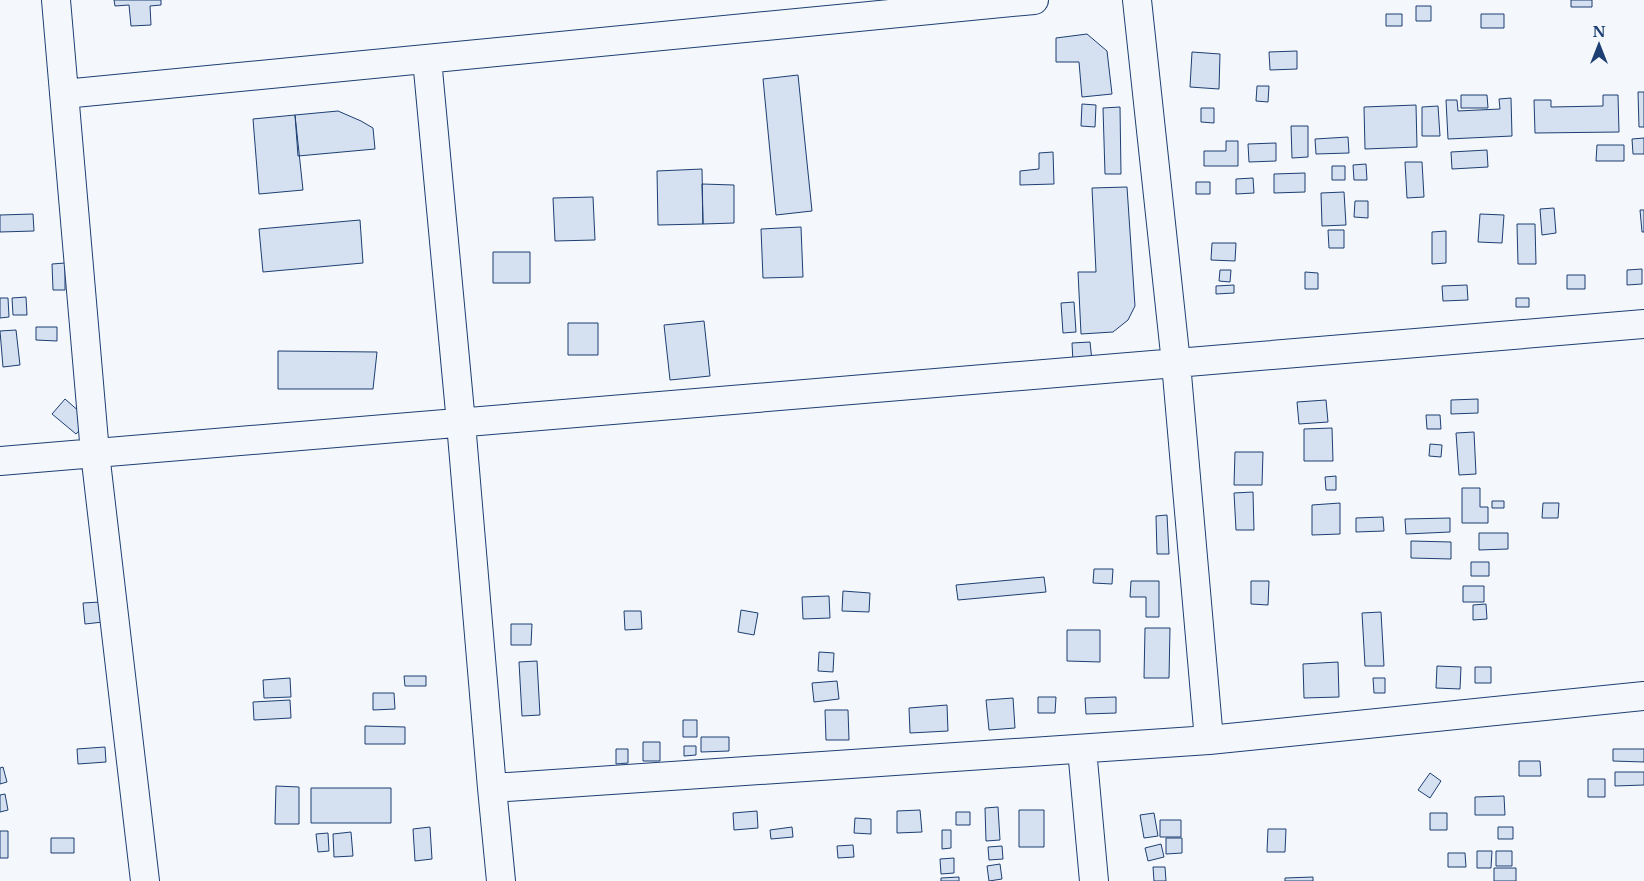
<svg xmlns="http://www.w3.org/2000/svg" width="1644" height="881" font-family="'Libre Baskerville',serif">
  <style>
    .building { fill: #d5e0f0; stroke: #1d3f73 }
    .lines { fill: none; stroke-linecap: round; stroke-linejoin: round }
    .minor-casing { stroke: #1d3f73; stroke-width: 30 }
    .minor { stroke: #f4f7fb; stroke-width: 28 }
  </style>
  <rect width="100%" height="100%" fill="#f4f7fb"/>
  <path class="building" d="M 114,0 L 161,0 L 161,5 L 150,6 L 151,25 L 131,26 L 129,5 L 115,6 Z
    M 1571,0 L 1592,0 L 1592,7 L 1571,7 Z
    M 1416,6 L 1431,6 L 1431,21 L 1416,21 Z
    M 1386,14 L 1402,14 L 1402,26 L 1386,26 Z
    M 1481,14 L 1504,14 L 1504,28 L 1481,28 Z
    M 1087,34 L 1107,51 L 1112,94 L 1082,97 L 1079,62 L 1056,62 L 1056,38 Z
    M 1297,51 L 1297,69 L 1270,70 L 1269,52 Z
    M 1192,52 L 1220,54 L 1219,89 L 1190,87 Z
    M 798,75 L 812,211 L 776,215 L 763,79 Z
    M 1257,86 L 1269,86 L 1268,102 L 1256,101 Z
    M 1638,92 L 1644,92 L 1644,127 L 1639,127 Z
    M 1461,95 L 1487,95 L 1488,108 L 1461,108 Z
    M 1603,95 L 1618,95 L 1619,132 L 1535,133 L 1534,100 L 1551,100 L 1551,107 L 1603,106 Z
    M 1511,98 L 1512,136 L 1448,139 L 1446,100 L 1457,100 L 1458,111 L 1500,109 L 1499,99 Z
    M 1082,104 L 1096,105 L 1095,127 L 1081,126 Z
    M 1416,105 L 1417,147 L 1365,149 L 1364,107 Z
    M 1438,106 L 1440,136 L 1422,136 L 1422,107 Z
    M 1120,107 L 1121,174 L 1105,174 L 1103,108 Z
    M 1201,108 L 1214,108 L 1214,123 L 1201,122 Z
    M 338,111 L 361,121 L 373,128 L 375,149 L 298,156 L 295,115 Z
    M 295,115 L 303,190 L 259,194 L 253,119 Z
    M 1291,126 L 1308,126 L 1308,157 L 1292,158 Z
    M 1348,137 L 1349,153 L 1316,154 L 1315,139 Z
    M 1644,138 L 1644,154 L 1633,154 L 1632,139 Z
    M 1226,141 L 1238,141 L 1238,166 L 1204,166 L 1204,151 L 1226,151 Z
    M 1276,143 L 1276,161 L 1249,162 L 1248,144 Z
    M 1597,145 L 1624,145 L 1624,161 L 1596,161 Z
    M 1487,150 L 1488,167 L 1452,169 L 1451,152 Z
    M 1053,152 L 1054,184 L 1020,185 L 1020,171 L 1039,169 L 1039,153 Z
    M 1405,162 L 1422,162 L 1424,197 L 1407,198 Z
    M 1366,164 L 1367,180 L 1354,180 L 1353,165 Z
    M 1332,166 L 1345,166 L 1345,180 L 1332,180 Z
    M 702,169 L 703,224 L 658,225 L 657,171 Z
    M 1305,173 L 1305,192 L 1274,193 L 1274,174 Z
    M 1253,178 L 1254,193 L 1236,194 L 1236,179 Z
    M 1196,182 L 1210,182 L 1210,194 L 1196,194 Z
    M 702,184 L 734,185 L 734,223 L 703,224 Z
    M 1127,187 L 1135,306 L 1128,320 L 1113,332 L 1081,334 L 1078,272 L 1096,272 L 1092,188 Z
    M 1344,192 L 1346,225 L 1322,226 L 1321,193 Z
    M 593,197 L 595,240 L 555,241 L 553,198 Z
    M 1355,201 L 1368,201 L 1368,218 L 1354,217 Z
    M 1554,208 L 1556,233 L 1542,235 L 1540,209 Z
    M 1640,210 L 1644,210 L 1644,232 L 1642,232 Z
    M 33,214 L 34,231 L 0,232 L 0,215 Z
    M 1480,214 L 1504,215 L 1502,243 L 1478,242 Z
    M 360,220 L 363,263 L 263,272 L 259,229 Z
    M 1517,224 L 1535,224 L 1536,264 L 1518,264 Z
    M 801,227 L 803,277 L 763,278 L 761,229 Z
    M 1328,230 L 1344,230 L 1344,248 L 1329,248 Z
    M 1446,231 L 1446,263 L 1432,264 L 1432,232 Z
    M 1212,243 L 1236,243 L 1235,261 L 1211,260 Z
    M 493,252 L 530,252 L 530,283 L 493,283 Z
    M 65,263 L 65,290 L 53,290 L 52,264 Z
    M 1642,269 L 1642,284 L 1627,285 L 1627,270 Z
    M 1220,270 L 1231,270 L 1230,282 L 1219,281 Z
    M 1305,272 L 1318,273 L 1318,289 L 1305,289 Z
    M 1567,275 L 1585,275 L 1585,289 L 1567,289 Z
    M 1234,285 L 1234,293 L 1216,294 L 1216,286 Z
    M 1467,285 L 1468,300 L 1443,301 L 1442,286 Z
    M 26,297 L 27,315 L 13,315 L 12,298 Z
    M 0,298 L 8,298 L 9,317 L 0,318 Z
    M 1516,298 L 1529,298 L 1529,307 L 1516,307 Z
    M 1074,302 L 1076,332 L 1063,333 L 1061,303 Z
    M 704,321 L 710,376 L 670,380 L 664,325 Z
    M 568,323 L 598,323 L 598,355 L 568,355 Z
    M 36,327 L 57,327 L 57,341 L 36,340 Z
    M 16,330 L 20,365 L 3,367 L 0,331 Z
    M 1090,342 L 1092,361 L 1073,362 L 1072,343 Z
    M 278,351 L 377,352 L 373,389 L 278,389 Z
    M 65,399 L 89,420 L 76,434 L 52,414 Z
    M 1478,399 L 1478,413 L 1451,414 L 1451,400 Z
    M 1326,400 L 1328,422 L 1299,424 L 1297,402 Z
    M 1426,415 L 1440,415 L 1441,429 L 1427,429 Z
    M 1332,428 L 1333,461 L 1304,461 L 1304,429 Z
    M 1474,432 L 1476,474 L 1459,475 L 1456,433 Z
    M 1430,444 L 1442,445 L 1441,457 L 1429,456 Z
    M 1235,452 L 1263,452 L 1262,485 L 1234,485 Z
    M 1336,476 L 1336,490 L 1326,490 L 1325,477 Z
    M 1462,488 L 1480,488 L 1480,507 L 1488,507 L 1488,523 L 1462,523 Z
    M 1253,492 L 1254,530 L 1236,530 L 1234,493 Z
    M 1492,501 L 1504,501 L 1504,508 L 1492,508 Z
    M 1340,503 L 1340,534 L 1312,535 L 1312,505 Z
    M 1543,503 L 1559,503 L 1558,518 L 1542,518 Z
    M 1167,515 L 1169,554 L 1157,554 L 1156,516 Z
    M 1383,517 L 1384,531 L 1356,532 L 1356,518 Z
    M 1450,518 L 1450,532 L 1406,534 L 1405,519 Z
    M 1479,533 L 1508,533 L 1508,549 L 1479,550 Z
    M 1411,541 L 1451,542 L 1451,559 L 1411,558 Z
    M 1471,562 L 1489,562 L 1489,576 L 1471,576 Z
    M 1094,569 L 1113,569 L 1112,584 L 1093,583 Z
    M 1044,577 L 1046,592 L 958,600 L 956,585 Z
    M 1131,581 L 1159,581 L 1159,617 L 1146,617 L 1146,597 L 1130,597 Z
    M 1251,581 L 1269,581 L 1268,605 L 1251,604 Z
    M 1463,586 L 1484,586 L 1484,602 L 1463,602 Z
    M 843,591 L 870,593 L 869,612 L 842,611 Z
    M 829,596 L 830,618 L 803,619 L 802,597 Z
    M 100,602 L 103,622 L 85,624 L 83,603 Z
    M 1486,604 L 1487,619 L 1473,620 L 1473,605 Z
    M 741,610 L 758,613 L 754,635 L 738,632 Z
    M 624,611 L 641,611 L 642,629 L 625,630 Z
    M 1381,612 L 1384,666 L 1365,666 L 1362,613 Z
    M 511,624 L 532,624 L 531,645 L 511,645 Z
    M 1145,628 L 1170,628 L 1169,678 L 1144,678 Z
    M 1067,630 L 1100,630 L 1100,662 L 1067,661 Z
    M 819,652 L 834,653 L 833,672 L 818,671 Z
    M 537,661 L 540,715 L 522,716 L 519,662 Z
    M 1338,662 L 1339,697 L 1304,698 L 1303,664 Z
    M 1437,666 L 1461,667 L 1460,689 L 1436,688 Z
    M 1475,667 L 1491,667 L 1491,683 L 1475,683 Z
    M 404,676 L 426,676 L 426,686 L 405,686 Z
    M 290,678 L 291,697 L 264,698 L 263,680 Z
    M 1373,678 L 1385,678 L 1385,693 L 1374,693 Z
    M 837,681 L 839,699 L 814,702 L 812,683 Z
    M 373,693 L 394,693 L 395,709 L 373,710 Z
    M 1038,697 L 1056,697 L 1055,713 L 1038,713 Z
    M 1116,697 L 1116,713 L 1086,714 L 1085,698 Z
    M 1013,698 L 1015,728 L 989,730 L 986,700 Z
    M 290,700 L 291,718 L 254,720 L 253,702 Z
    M 947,705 L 948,731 L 910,733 L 909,708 Z
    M 825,710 L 848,710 L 849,740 L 826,740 Z
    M 683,720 L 697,720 L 697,737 L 683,737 Z
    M 365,726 L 405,727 L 405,744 L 365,744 Z
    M 701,737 L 729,737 L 729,751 L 701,752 Z
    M 643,742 L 660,742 L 660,761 L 643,761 Z
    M 684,746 L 696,746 L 696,755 L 684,756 Z
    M 105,747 L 106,762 L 78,764 L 77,749 Z
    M 616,749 L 628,749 L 628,763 L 616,764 Z
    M 1613,749 L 1644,749 L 1644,762 L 1613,761 Z
    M 1519,761 L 1540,761 L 1541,776 L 1519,776 Z
    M 3,767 L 7,782 L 0,784 L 0,768 Z
    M 1615,772 L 1644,772 L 1644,785 L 1615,786 Z
    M 1430,773 L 1441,781 L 1430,798 L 1418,790 Z
    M 1588,779 L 1605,779 L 1605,797 L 1588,797 Z
    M 276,786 L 299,787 L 299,824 L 275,824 Z
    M 311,788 L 391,788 L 391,823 L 311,823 Z
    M 5,794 L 8,810 L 0,812 L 0,795 Z
    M 1504,796 L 1505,815 L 1475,815 L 1475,797 Z
    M 998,807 L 1000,840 L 986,841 L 985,808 Z
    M 920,810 L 922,832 L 897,833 L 897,811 Z
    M 1019,810 L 1044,810 L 1044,847 L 1019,847 Z
    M 757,811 L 758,828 L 734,830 L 733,813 Z
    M 956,812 L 970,812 L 970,825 L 956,825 Z
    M 1154,813 L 1158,836 L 1144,838 L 1140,815 Z
    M 1430,813 L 1447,813 L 1447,830 L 1430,830 Z
    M 855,818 L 871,819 L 871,834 L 854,833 Z
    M 1160,820 L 1181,820 L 1181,837 L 1160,837 Z
    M 430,827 L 432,859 L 415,861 L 413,829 Z
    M 792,827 L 793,837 L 771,839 L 770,830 Z
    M 1498,827 L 1513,827 L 1513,839 L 1498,839 Z
    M 1268,829 L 1286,829 L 1285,852 L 1267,852 Z
    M 942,830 L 951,830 L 951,848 L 942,849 Z
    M 0,831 L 8,831 L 8,858 L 0,858 Z
    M 351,832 L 353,856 L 334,857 L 333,834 Z
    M 328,833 L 329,851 L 318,852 L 316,834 Z
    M 51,838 L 74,838 L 74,853 L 51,853 Z
    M 1166,838 L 1182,838 L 1182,853 L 1166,854 Z
    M 1161,844 L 1164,857 L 1148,861 L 1145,848 Z
    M 853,845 L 854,857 L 838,858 L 837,846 Z
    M 1002,846 L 1003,859 L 989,860 L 988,847 Z
    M 1477,851 L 1492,851 L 1491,868 L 1477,868 Z
    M 1496,851 L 1512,851 L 1512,866 L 1496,866 Z
    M 1448,853 L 1465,853 L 1466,867 L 1448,867 Z
    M 954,858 L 954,873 L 941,874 L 940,859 Z
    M 1000,864 L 1002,879 L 989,881 L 987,866 Z
    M 1153,867 L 1165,867 L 1166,881 L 1154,881 Z
    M 1494,868 L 1516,868 L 1516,881 L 1494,881 Z
    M 959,877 L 959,881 L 941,881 L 941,878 Z
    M 1313,877 L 1313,881 L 1285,881 L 1285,878 Z"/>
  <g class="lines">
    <g class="minor-casing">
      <path id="minor" d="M 56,0 L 95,453 L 145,881
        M 1137,0 L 1176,363 L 1209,740
        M 427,59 L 461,423 L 492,788 L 501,881
        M 64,94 L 1034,0
        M 0,461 L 1644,324
        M 1082,749 L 1094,881
        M 492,788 L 1209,740 L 1644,696"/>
    </g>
    <use href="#minor" class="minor"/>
  </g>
  <g transform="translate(1599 45)" stroke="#f4f7fb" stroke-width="4" paint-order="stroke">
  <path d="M0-4L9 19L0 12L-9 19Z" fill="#1d3f73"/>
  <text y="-8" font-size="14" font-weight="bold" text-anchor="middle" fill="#1d3f73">N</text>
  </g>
</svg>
